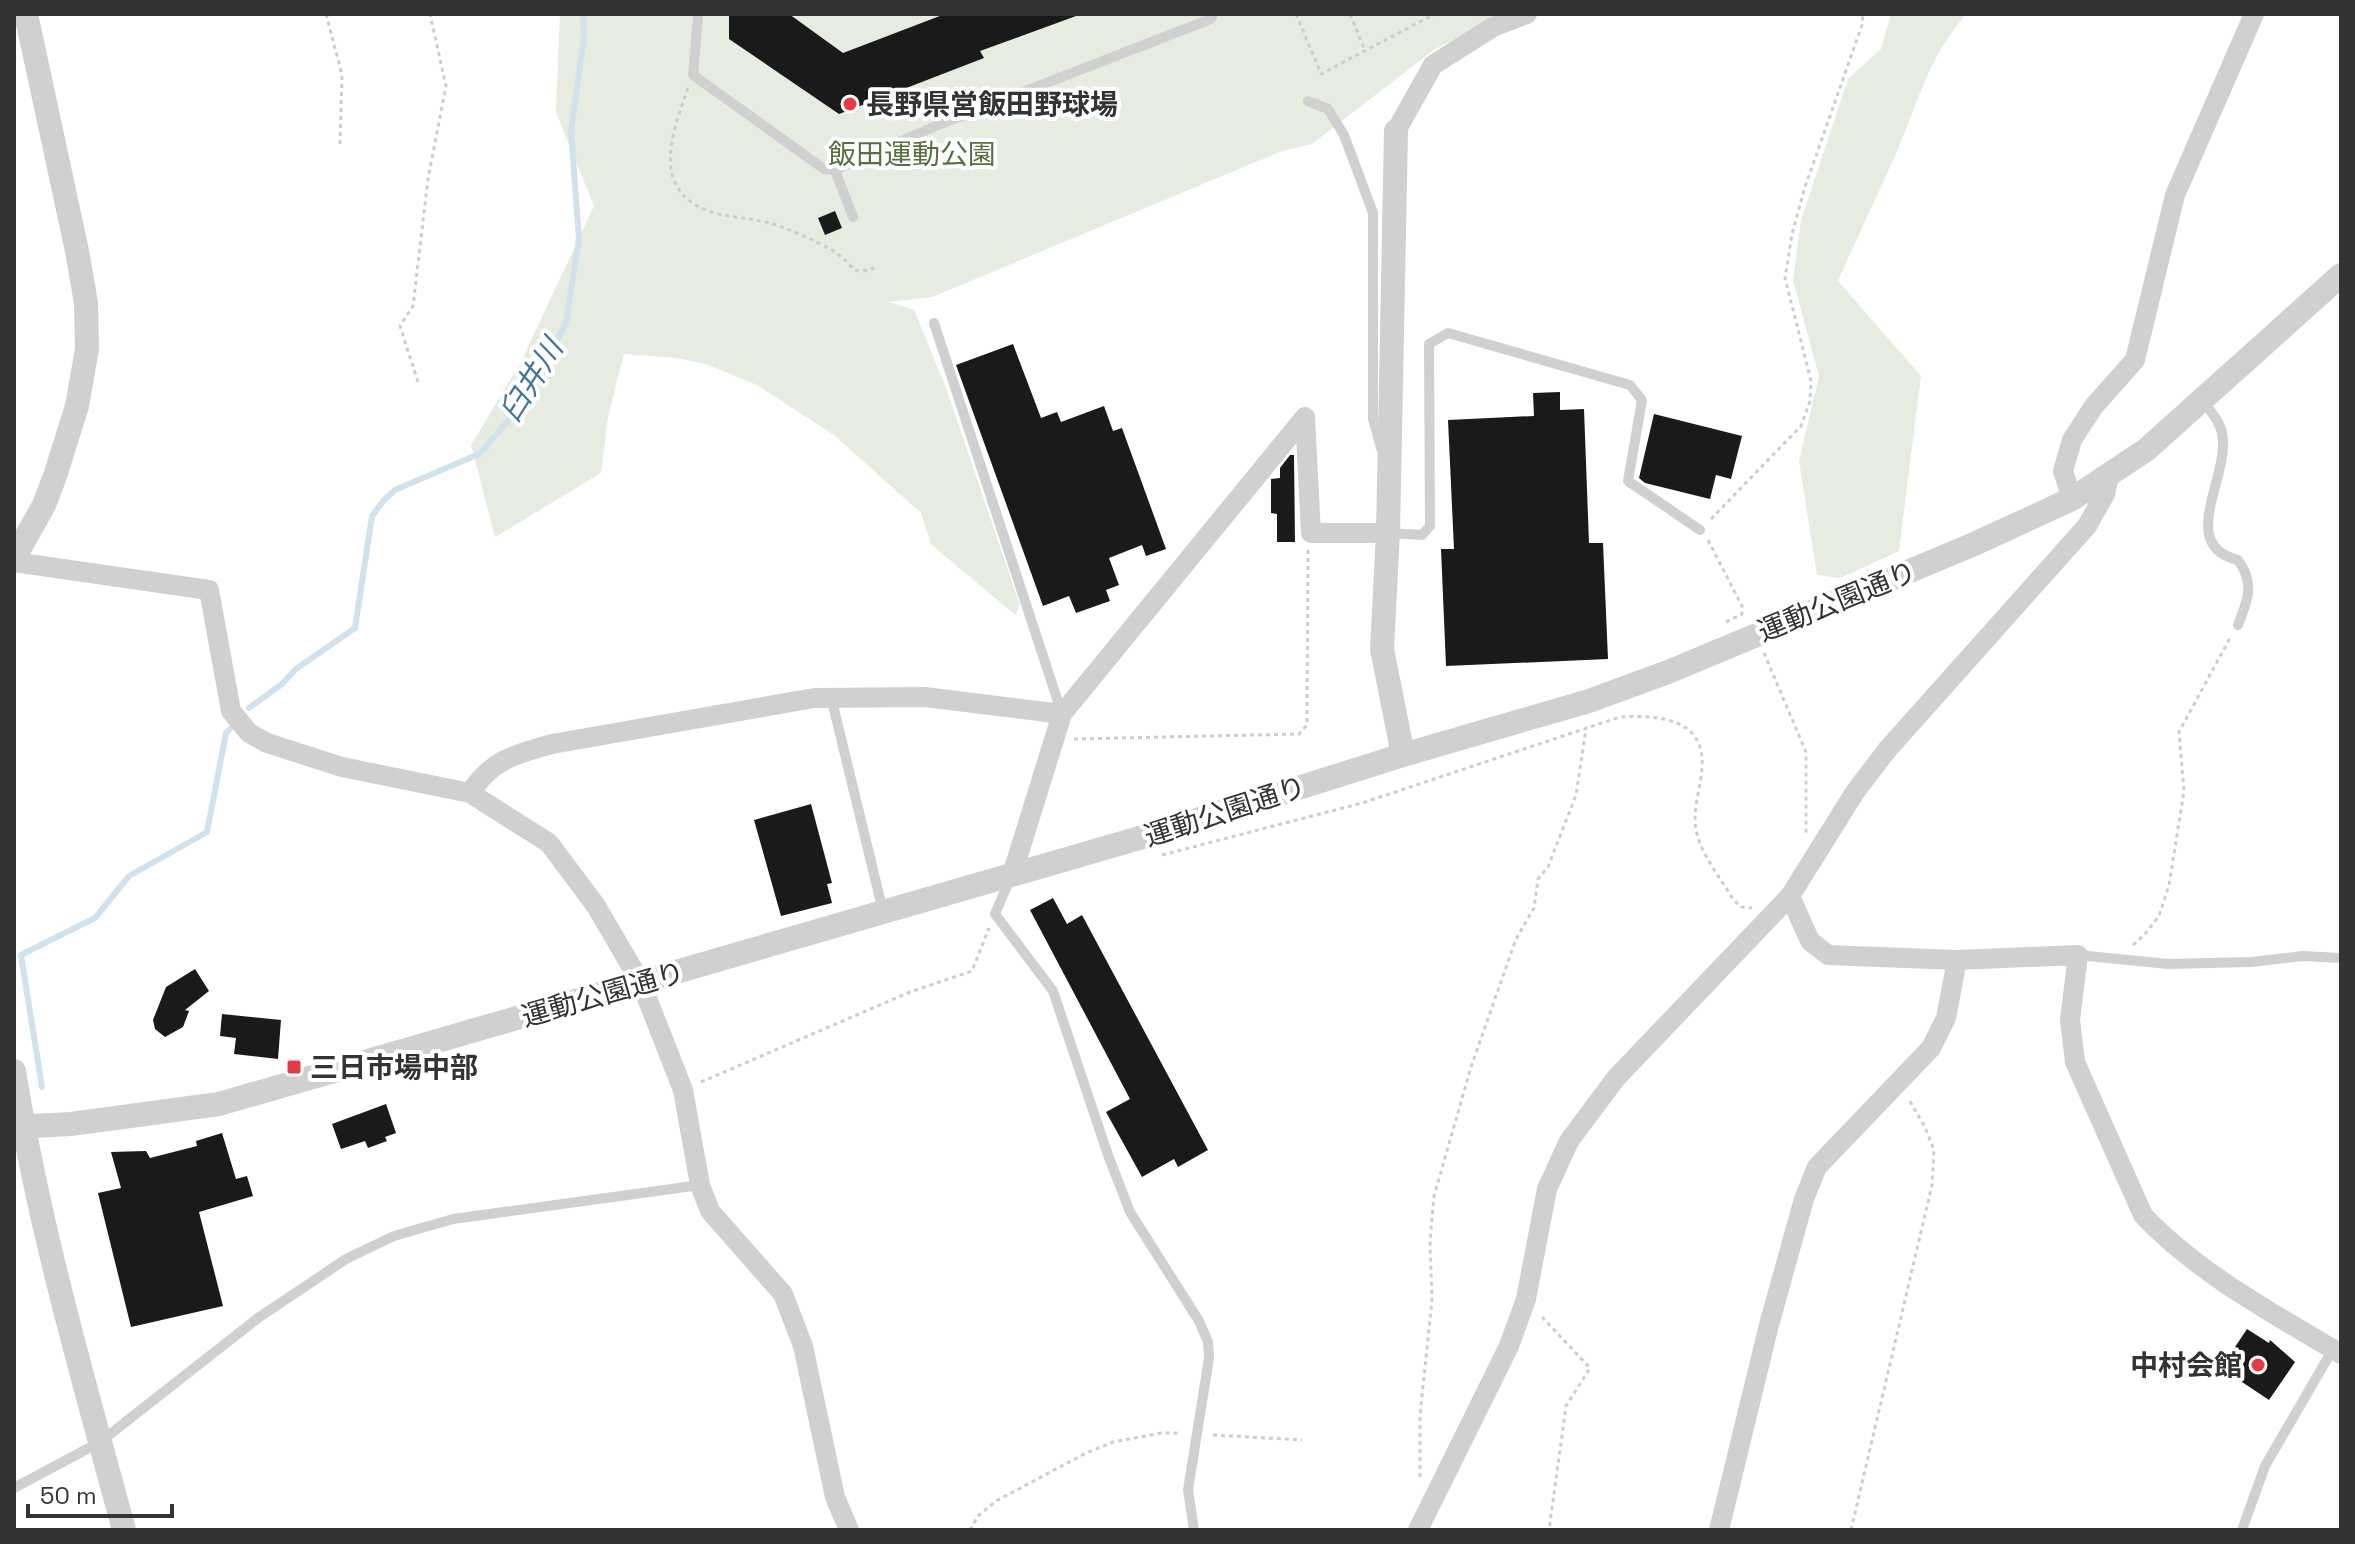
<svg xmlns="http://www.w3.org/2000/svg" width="2355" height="1544" font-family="'Space Grotesk','Noto Sans JP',sans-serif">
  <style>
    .green { fill: #e6ecdf }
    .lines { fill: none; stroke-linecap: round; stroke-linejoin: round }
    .stream { stroke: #cfe2ee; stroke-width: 6 }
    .building { fill: #1a1a1a }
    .path { stroke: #cdcdcd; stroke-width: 3; stroke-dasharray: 4 4; stroke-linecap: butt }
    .service { stroke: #d0d0d0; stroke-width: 10 }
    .minor { stroke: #d0d0d0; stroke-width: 20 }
    .tertiary { stroke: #d0d0d0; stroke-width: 24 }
    .poi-dot { fill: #e63946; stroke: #fff; stroke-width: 3 }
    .labels { text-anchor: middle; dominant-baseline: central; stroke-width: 8; stroke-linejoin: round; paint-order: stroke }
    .poi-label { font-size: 28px; font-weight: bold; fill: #333; stroke: #fff; text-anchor: start }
    .park-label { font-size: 28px; fill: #56703f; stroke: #fff }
    .street-label { font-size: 28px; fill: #333; stroke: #fff }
    .water-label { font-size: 30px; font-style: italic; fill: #3f7597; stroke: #fff }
  </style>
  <rect width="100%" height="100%" fill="#fff"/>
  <path class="green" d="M 560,14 L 1509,14 L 1435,49 L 1312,144 L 1282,151 L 932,297 L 889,302 L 914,310 L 946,388 L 1020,605 L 1015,615 L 931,544 L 921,513 L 834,435 L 757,385 L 706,364 L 676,358 L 624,354 L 608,416 L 601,473 L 495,537 L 471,445 L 521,362 L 594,206 L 556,112 Z
    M 1891,14 L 1966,14 C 1928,59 1919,99 1897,151 C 1878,195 1857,237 1838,281 L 1921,376 L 1899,551 L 1840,578 L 1817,575 L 1799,461 L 1819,376 L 1793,280 L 1801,220 L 1848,79 L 1881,49 Z"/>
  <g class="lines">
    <path class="stream" d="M 249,708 L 282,684 L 296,669 L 355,628 L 372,516 L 384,500 L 395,490 L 479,454 L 527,399 L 540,378 L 566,322 L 579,239 L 571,131 L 584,37 L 583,14
      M 42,1087 L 21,955 L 95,918 L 129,876 L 207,832 L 226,733 L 230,729"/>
  </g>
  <path class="building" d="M 729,14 L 789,14 L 843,53 L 945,14 L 1076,16 L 980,51 L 984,58 L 839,114 L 729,39 Z
    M 835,211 L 842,228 L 825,235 L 818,218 Z
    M 1013,344 L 1041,418 L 1057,412 L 1061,422 L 1104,406 L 1113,431 L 1122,428 L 1166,549 L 1146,556 L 1142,545 L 1109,558 L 1119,585 L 1106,590 L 1110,601 L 1076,613 L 1069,596 L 1043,606 L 956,365 Z
    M 1560,392 L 1560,410 L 1584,409 L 1589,543 L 1603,543 L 1608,659 L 1446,666 L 1441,549 L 1454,549 L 1448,420 L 1534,416 L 1533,393 Z
    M 1654,414 L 1742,436 L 1731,479 L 1716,475 L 1710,499 L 1645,483 L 1639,478 Z
    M 1290,455 L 1294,455 L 1295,542 L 1277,542 L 1277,514 L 1271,513 L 1271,479 L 1280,478 L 1280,468 Z
    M 811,804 L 832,883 L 827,884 L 832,903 L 781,916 L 754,820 Z
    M 1053,898 L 1067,924 L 1082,915 L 1208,1150 L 1178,1167 L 1174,1159 L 1142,1177 L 1106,1112 L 1130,1099 L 1030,910 Z
    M 195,969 L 209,991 L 185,1010 L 189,1011 L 183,1027 L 165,1037 L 155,1029 L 153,1020 L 166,987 Z
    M 222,1014 L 281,1020 L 278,1059 L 234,1054 L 236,1038 L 220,1036 Z
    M 386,1104 L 396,1133 L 385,1137 L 387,1141 L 368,1148 L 365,1141 L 341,1149 L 332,1124 Z
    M 222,1133 L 236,1179 L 247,1176 L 253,1196 L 199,1212 L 223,1306 L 131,1327 L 98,1193 L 121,1188 L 111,1152 L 146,1151 L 150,1158 L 197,1146 L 196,1141 Z
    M 2247,1329 L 2269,1343 L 2270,1340 L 2295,1362 L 2269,1400 L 2221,1368 Z"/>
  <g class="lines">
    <path class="path" d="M 326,14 L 342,75 L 340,145
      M 1296,14 L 1321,74 L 1435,14
      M 1350,14 L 1365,51
      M 688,88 C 673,131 650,187 706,210 C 723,217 743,217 760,221 C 774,223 788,229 801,235 C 810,239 831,248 839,255 C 854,266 851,276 874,268
      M 418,382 L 400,326 L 413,306 L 428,179 L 446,86 L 430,14
      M 1711,519 L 1801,426 L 1810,401 L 1811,381 L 1785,278 L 1792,234 L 1805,187 L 1862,25 L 1863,14
      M 1708,540 L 1742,606 L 1742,614 L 1726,622
      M 1764,653 L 1806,752 L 1806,833
      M 1074,739 L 1299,734 L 1307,725 L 1308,550
      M 1162,855 L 1362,803 L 1620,717 C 1656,715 1705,717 1702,767 C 1701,789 1691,812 1697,834 C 1703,857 1721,879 1733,899 L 1741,907 L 1752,908
      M 2133,945 L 2145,934 L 2159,916 L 2169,885 L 2184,791 L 2179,732 L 2230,638
      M 701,1082 L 910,992 L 972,971 L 989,928
      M 1542,1317 L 1590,1368 L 1566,1406 L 1549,1530
      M 1213,1435 L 1302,1440
      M 1420,1477 L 1420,1415 L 1432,1300 L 1430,1241 L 1434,1196 L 1471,1067 L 1516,939 L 1534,908 L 1538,879 L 1548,867 L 1576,795 L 1586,729
      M 970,1530 L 978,1516 L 996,1501 L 1086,1453 L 1113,1442 L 1162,1433 L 1181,1433
      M 1851,1530 L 1932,1185 L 1934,1150 L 1925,1127 L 1908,1098"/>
    <path class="service" d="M 698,14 L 693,75 L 824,169 L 835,170 L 938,125 L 1211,19 L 1213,14
      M 1308,101 L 1328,109 L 1344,135 L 1373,213 L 1373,419 L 1381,448
      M 835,170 L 853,217
      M 934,323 L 1062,714
      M 2203,401 C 2210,411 2220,421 2222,433 C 2231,476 2176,545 2238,560 C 2255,583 2248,600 2238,625
      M 1389,533 L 1422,535 L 1430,526 L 1429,344 L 1448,333 L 1630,385 L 1642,400 L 1628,481 L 1700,530
      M 831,697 L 883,911
      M 1010,879 L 995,914 L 1053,991 L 1108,1155 L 1130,1212 L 1199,1321 L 1208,1342 L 1209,1358 L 1188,1490 L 1194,1530
      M 2078,955 L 2168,964 L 2251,962 L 2303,956 L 2341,958
      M 14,1488 L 100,1442 L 258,1318 L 346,1259 L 394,1236 L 453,1219 L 700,1185
      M 2242,1530 L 2265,1466 L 2333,1349"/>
    <path class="minor" d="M 1396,131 L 1433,65 L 1493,27 L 1527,14
      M 2072,499 L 2063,471 L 2072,440 L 2094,406 L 2135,360 L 2175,195 L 2254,14
      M 14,562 L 209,590 L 231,711 L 249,733 L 267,743 L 342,767 L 470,793 L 549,843 L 596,906 L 641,983 L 683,1090 L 700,1185 L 710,1211 L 783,1294 L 803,1346 L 835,1497 L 849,1530
      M 470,793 C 492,759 516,754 552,744 L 814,698 L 925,697 L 1062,714
      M 1012,875 L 1062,714 L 1305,417 L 1311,533 L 1388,533
      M 1790,896 L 1810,941 L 1828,955 L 1957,960 L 2078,955 L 2070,1020 L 2075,1062 L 2143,1215 C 2196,1272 2274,1314 2341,1354
      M 1418,1530 L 1509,1346 L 1526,1299 L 1547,1189 L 1569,1141 L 1616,1078 L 1790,896 L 1855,792 L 1887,750 L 2087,526 L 2105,494 L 2109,477
      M 1719,1530 L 1769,1325 L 1804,1199 L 1817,1167 L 1931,1048 L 1946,1018 L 1957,960"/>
    <path class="tertiary" d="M 1396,131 L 1388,533 L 1382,649 L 1403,755
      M 14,558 L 44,505 L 55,476 L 77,406 L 87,349 L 86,303 L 77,251 L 26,14
      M 14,1071 C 39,1227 83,1378 124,1530
      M 14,1127 L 71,1124 L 219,1104 L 1136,839 L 1403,755 L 1589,701 L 1668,672 L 1972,545 L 2072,499 L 2146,450 L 2341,275"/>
  </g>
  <g class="poi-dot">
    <circle cx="850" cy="104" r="8"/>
    <rect x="286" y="1059" width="16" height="16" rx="4"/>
    <circle cx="2258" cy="1365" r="8"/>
  </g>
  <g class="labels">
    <g class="poi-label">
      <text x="866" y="104">長野県営飯田野球場</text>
      <text x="310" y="1067">三日市場中部</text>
      <text x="2242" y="1365" text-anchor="end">中村会館</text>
    </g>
    <g class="park-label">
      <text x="912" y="154">飯田運動公園</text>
    </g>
    <g class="street-label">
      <text transform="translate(1837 601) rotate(-22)">運動公園通り</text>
      <text transform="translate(1225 811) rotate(-18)">運動公園通り</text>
      <text transform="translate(603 994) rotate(-16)">運動公園通り</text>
    </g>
    <g class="water-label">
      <text transform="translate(531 380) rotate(-58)">臼井川</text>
    </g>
  </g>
  <rect width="2355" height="1544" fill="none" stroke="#333333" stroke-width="32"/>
  <path d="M28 1504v12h144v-12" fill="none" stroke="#333333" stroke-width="4"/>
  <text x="40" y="1504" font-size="24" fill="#333333" stroke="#ffffff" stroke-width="6" paint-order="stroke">50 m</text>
</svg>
